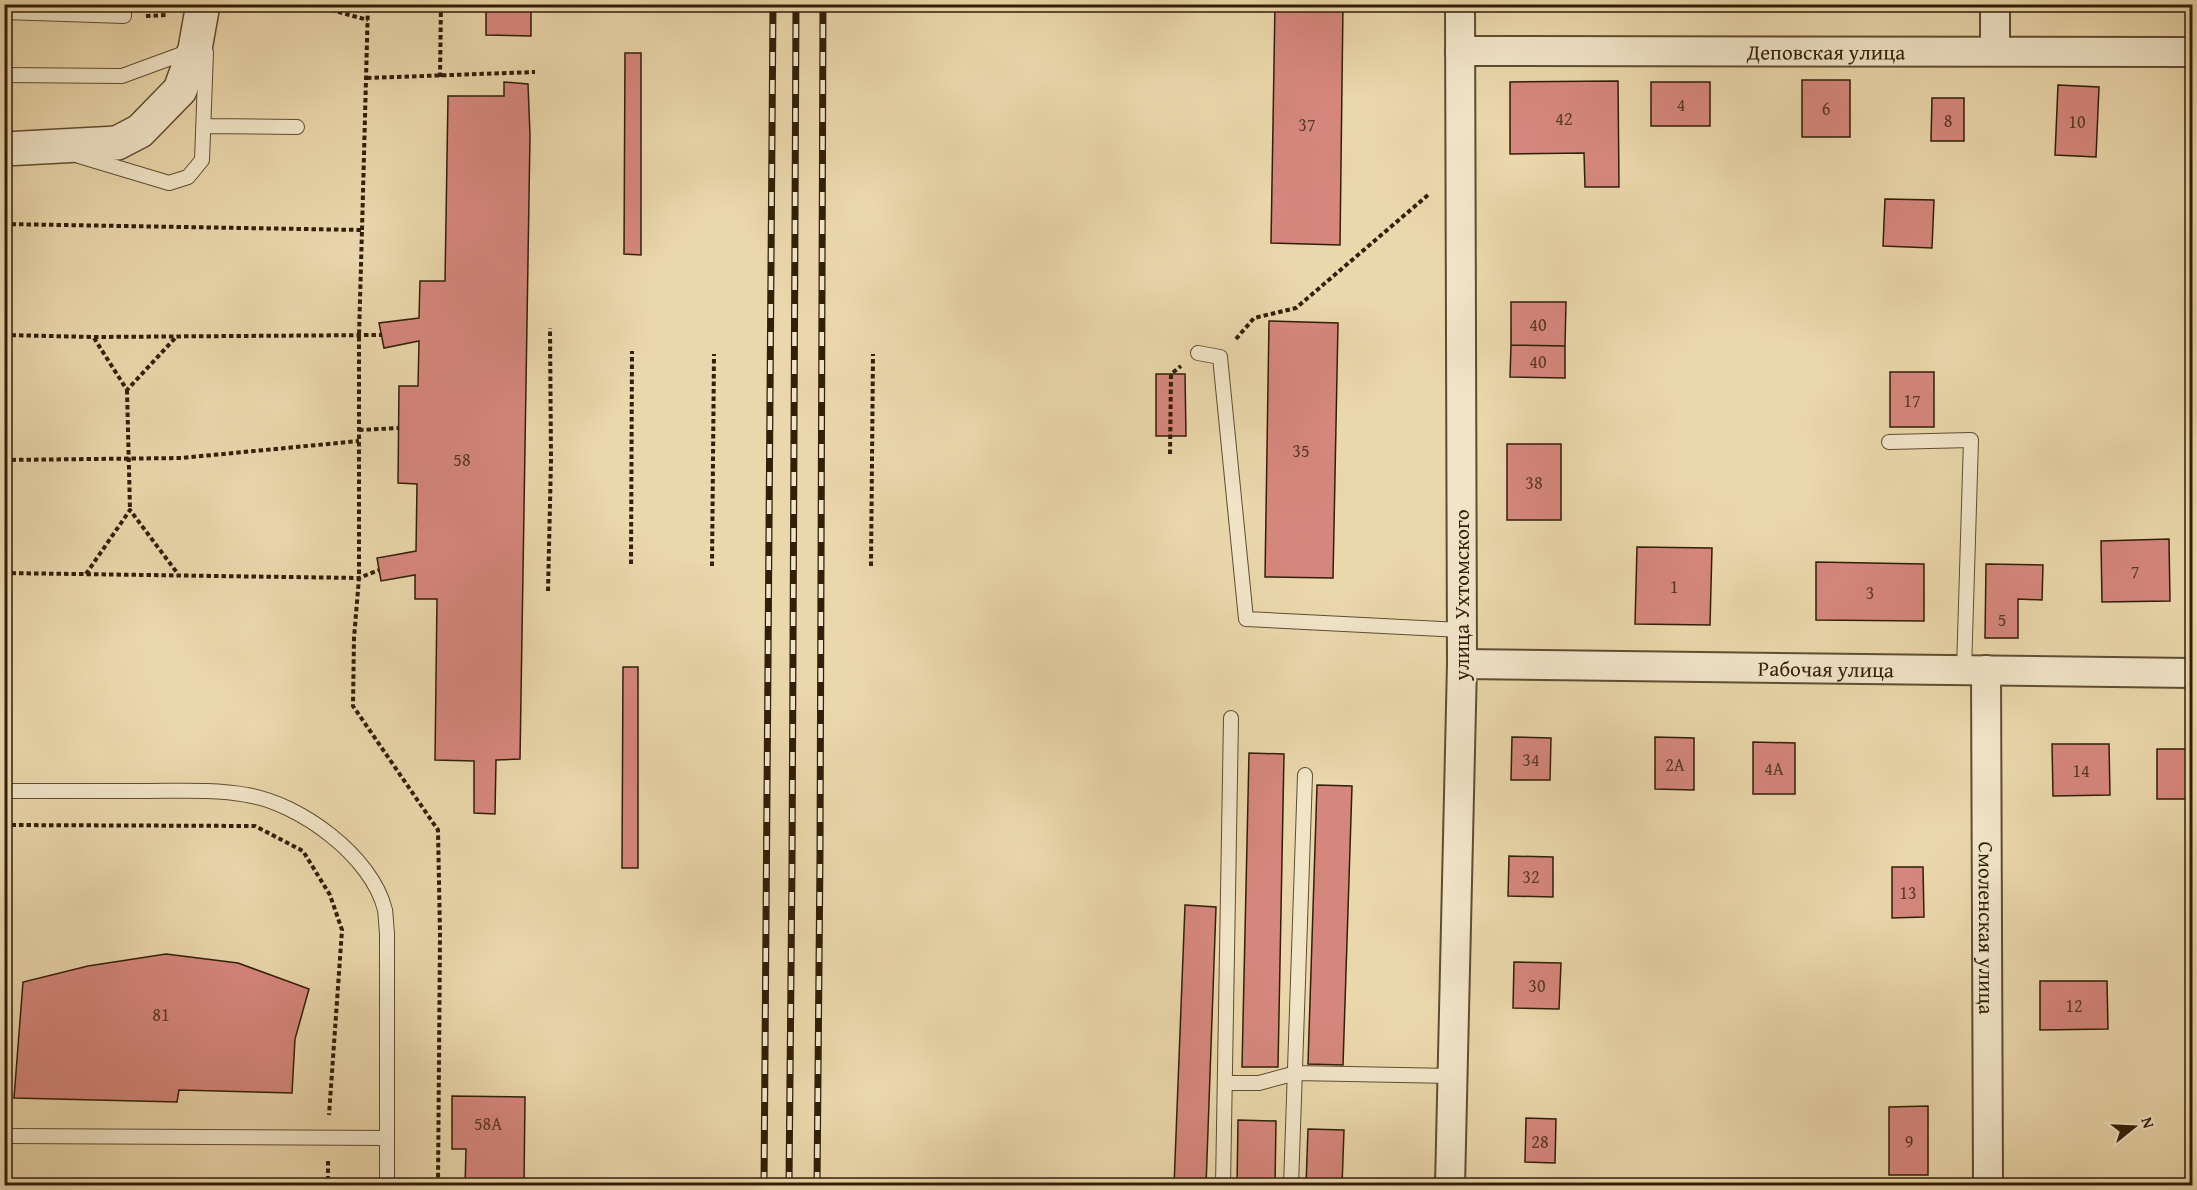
<svg xmlns="http://www.w3.org/2000/svg" width="2197" height="1190" font-family="'Gentium Book Plus',serif">
  <style>
    .building { fill: #d6877d; stroke: #311f08; stroke-width: 1.5 }
    .lines { fill: none; stroke-linecap: round; stroke-linejoin: round }
    .service-casing { stroke: #5f4d31; stroke-width: 16 }
    .minor-casing { stroke: #5f4d31; stroke-width: 32 }
    .tertiary-casing { stroke: #5f4d31; stroke-width: 36 }
    .path { stroke: #311f08; stroke-width: 4; stroke-dasharray: 4.5 3; stroke-linecap: butt }
    .service { stroke: #f1e5c8; stroke-width: 14 }
    .minor { stroke: #f1e5c8; stroke-width: 28 }
    .tertiary { stroke: #f1e5c8; stroke-width: 33 }
    .rail-casing { stroke: #311f08; stroke-width: 7 }
    .rail { stroke: #f1e5c8; stroke-width: 4.5; stroke-dasharray: 14; stroke-linecap: butt }
    .labels { text-anchor: middle; dominant-baseline: central; stroke-width: 5; stroke-linejoin: round; paint-order: stroke }
    .number-label { font-size: 18px; fill: #5a3925 }
    .street-label { font-size: 21px; fill: #311f08; stroke: #f1e5c8 }
  </style>
  <rect width="100%" height="100%" fill="#ead7ab"/>
  <filter id="stains"><feTurbulence type="fractalNoise" baseFrequency=".00333" numOctaves="4"/><feColorMatrix values="0 0 0 0 .2 0 0 0 0 .09 0 0 0 0 .02 0 0 0 .5 -.17"/></filter>
  <radialGradient id="worn" r=".72"><stop offset=".6" stop-color="#630" stop-opacity="0"/><stop offset="1" stop-color="#630" stop-opacity=".3"/></radialGradient>
  <path class="building" d="M 486,4 L 531,4 L 531,36 L 486,35 Z
    M 1275,4 L 1343,4 L 1340,245 L 1271,243 Z
    M 625,53 L 641,53 L 641,255 L 624,254 Z
    M 1802,80 L 1850,80 L 1850,137 L 1802,137 Z
    M 1618,81 L 1619,187 L 1585,187 L 1584,153 L 1510,154 L 1510,82 Z
    M 504,82 L 528,84 L 530,135 L 520,759 L 496,760 L 495,814 L 474,813 L 474,761 L 435,760 L 437,599 L 415,599 L 415,575 L 381,581 L 377,558 L 416,551 L 417,484 L 398,483 L 399,386 L 418,386 L 419,341 L 384,348 L 379,323 L 419,318 L 420,281 L 445,281 L 448,96 L 504,96 Z
    M 1651,82 L 1710,82 L 1710,126 L 1651,126 Z
    M 2058,85 L 2099,87 L 2096,157 L 2055,155 Z
    M 1932,98 L 1964,98 L 1964,141 L 1931,141 Z
    M 1885,199 L 1934,200 L 1932,248 L 1883,246 Z
    M 1511,302 L 1566,302 L 1565,346 L 1511,345 Z
    M 1269,321 L 1338,323 L 1333,578 L 1265,577 Z
    M 1511,345 L 1565,346 L 1565,378 L 1510,377 Z
    M 1890,372 L 1934,372 L 1934,427 L 1890,427 Z
    M 1156,374 L 1185,374 L 1186,436 L 1156,436 Z
    M 1507,444 L 1561,444 L 1561,520 L 1507,520 Z
    M 2169,539 L 2170,601 L 2102,602 L 2101,541 Z
    M 1637,547 L 1712,548 L 1710,625 L 1635,624 Z
    M 1816,562 L 1924,564 L 1924,621 L 1816,620 Z
    M 1986,564 L 2043,565 L 2042,600 L 2018,599 L 2018,638 L 1985,638 Z
    M 623,667 L 638,667 L 638,868 L 622,868 Z
    M 1512,737 L 1551,738 L 1550,780 L 1511,780 Z
    M 1655,737 L 1694,738 L 1694,790 L 1655,789 Z
    M 1753,742 L 1795,743 L 1795,794 L 1753,794 Z
    M 2052,744 L 2109,744 L 2110,795 L 2053,796 Z
    M 2157,749 L 2192,749 L 2192,799 L 2157,799 Z
    M 1249,753 L 1284,754 L 1278,1067 L 1242,1067 Z
    M 1317,785 L 1352,786 L 1343,1065 L 1308,1064 Z
    M 1509,856 L 1553,857 L 1553,897 L 1508,896 Z
    M 1892,867 L 1923,867 L 1924,917 L 1892,918 Z
    M 1185,905 L 1216,907 L 1206,1186 L 1174,1186 Z
    M 166,954 L 238,963 L 309,989 L 295,1039 L 292,1093 L 179,1090 L 177,1102 L 14,1098 L 23,982 L 88,966 Z
    M 1514,962 L 1561,963 L 1559,1009 L 1513,1008 Z
    M 2040,981 L 2107,981 L 2108,1029 L 2040,1030 Z
    M 452,1096 L 525,1097 L 524,1186 L 465,1186 L 466,1149 L 452,1149 Z
    M 1928,1106 L 1928,1175 L 1889,1175 L 1889,1107 Z
    M 1526,1118 L 1556,1119 L 1555,1163 L 1525,1162 Z
    M 1238,1120 L 1276,1121 L 1275,1186 L 1237,1186 Z
    M 1308,1129 L 1344,1130 L 1342,1186 L 1306,1186 Z"/>
  <g class="lines">
    <g class="service-casing">
      <path id="service" d="M 4,12 L 124,16 L 124,4
        M 4,75 L 122,76 L 190,51
        M 205,126 L 297,127
        M 79,156 L 169,183 L 188,177 L 202,160 L 206,52
        M 1198,353 L 1220,357 L 1246,619 L 1461,630
        M 1889,442 L 1971,440 L 1964,670
        M 4,791 C 52,791 99,791 146,791 C 180,791 214,789 247,795 C 299,803 372,856 385,910 C 386,917 386,925 387,933 L 387,1186
        M 1226,1083 L 1259,1083 L 1296,1073 L 1452,1076
        M 4,1136 L 387,1138
        M 4,1179 L 9,1186
        M 1223,1186 L 1231,718
        M 1291,1186 L 1305,775"/>
    </g>
    <g class="minor-casing">
      <g id="minor">
        <path id="s1" d="M 1460,51 L 2192,52"/>
        <path d="M 1995,51 L 1995,4"/>
        <path id="s2" d="M 1462,664 L 2192,673"/>
        <path id="s3" d="M 1986,670 L 1988,1186"/>
        <path d="M 1450,1186 L 1462,664 L 1460,4"/>
      </g>
    </g>
    <g class="tertiary-casing">
      <path id="tertiary" d="M 4,149 L 117,143 L 140,131 L 180,90 L 195,49 L 203,4"/>
    </g>
    <path class="path" d="M 309,4 L 368,20
      M 146,16 L 166,15
      M 440,77 L 441,4
      M 367,78 L 535,72
      M 4,224 L 362,230 L 359,335 L 359,578 L 354,638 L 353,706 L 438,830 L 440,934 L 438,1186
      M 362,230 L 368,4
      M 4,335 L 93,337 L 382,335
      M 94,338 L 127,390 L 177,336
      M 1236,339 L 1254,318 L 1296,308 L 1428,195
      M 127,390 L 130,510
      M 359,430 L 399,428
      M 1170,454 L 1171,374 L 1181,366
      M 4,460 L 181,458 L 359,441
      M 631,564 L 632,351
      M 712,566 L 714,354
      M 871,566 L 873,354
      M 4,573 L 359,578 L 379,570
      M 86,574 L 130,510 L 178,574
      M 548,591 L 551,460 L 550,328
      M 4,825 L 255,826 L 303,851 L 330,895 L 342,930 L 329,1115
      M 328,1161 L 328,1186"/>
    <use href="#service" class="service"/>
    <use href="#minor" class="minor"/>
    <use href="#tertiary" class="tertiary"/>
    <g class="rail-casing">
      <path id="rail" d="M 764,1186 L 773,4
        M 789,1186 L 792,865 L 796,4
        M 817,1186 L 820,855 L 823,4"/>
    </g>
    <use href="#rail" class="rail"/>
  </g>
  <g class="labels">
    <g class="number-label">
      <text x="1681" y="104">4</text>
      <text x="1826" y="108">6</text>
      <text x="1564" y="118">42</text>
      <text x="1948" y="120">8</text>
      <text x="2077" y="121">10</text>
      <text x="1307" y="124">37</text>
      <text x="1538" y="324">40</text>
      <text x="1538" y="361">40</text>
      <text x="1912" y="400">17</text>
      <text x="1301" y="450">35</text>
      <text x="462" y="459">58</text>
      <text x="1534" y="482">38</text>
      <text x="2135" y="571">7</text>
      <text x="1674" y="586">1</text>
      <text x="1870" y="592">3</text>
      <text x="2002" y="619">5</text>
      <text x="1531" y="759">34</text>
      <text x="1675" y="764">2А</text>
      <text x="1774" y="768">4А</text>
      <text x="2081" y="770">14</text>
      <text x="1531" y="876">32</text>
      <text x="1908" y="892">13</text>
      <text x="1537" y="985">30</text>
      <text x="2074" y="1005">12</text>
      <text x="161" y="1014">81</text>
      <text x="488" y="1123">58А</text>
      <text x="1540" y="1141">28</text>
      <text x="1909" y="1141">9</text>
    </g>
    <g class="street-label">
      <text stroke="none"><textPath href="#s1" startOffset="366">Деповская улица</textPath></text>
      <text transform="translate(1461 595) rotate(-90)">улица Ухтомского</text>
      <text stroke="none"><textPath href="#s2" startOffset="364">Рабочая улица</textPath></text>
      <text stroke="none"><textPath href="#s3" startOffset="258">Смоленская улица</textPath></text>
    </g>
  </g>
  <rect width="2197" height="1190" fill="none" stroke="#ead7ab" stroke-width="24"/>
  <rect x="6" y="6" width="2185" height="1178" fill="none" stroke="#311f08" stroke-width="3"/>
  <rect x="12" y="12" width="2173" height="1166" fill="none" stroke="#311f08" stroke-width="1.5"/>
  <g transform="translate(2134 1127) rotate(72)" stroke="#f1e5c8" stroke-width="4.5" paint-order="stroke">
  <path d="M0-4.5L10 22L0 15L-10 22Z" fill="#311f08"/>
  <text y="-9" font-size="16" font-weight="bold" text-anchor="middle" fill="#311f08">N</text>
  </g>
  <rect width="100%" height="100%" filter="url(#stains)"/>
  <rect width="100%" height="100%" fill="url(#worn)"/>
</svg>
